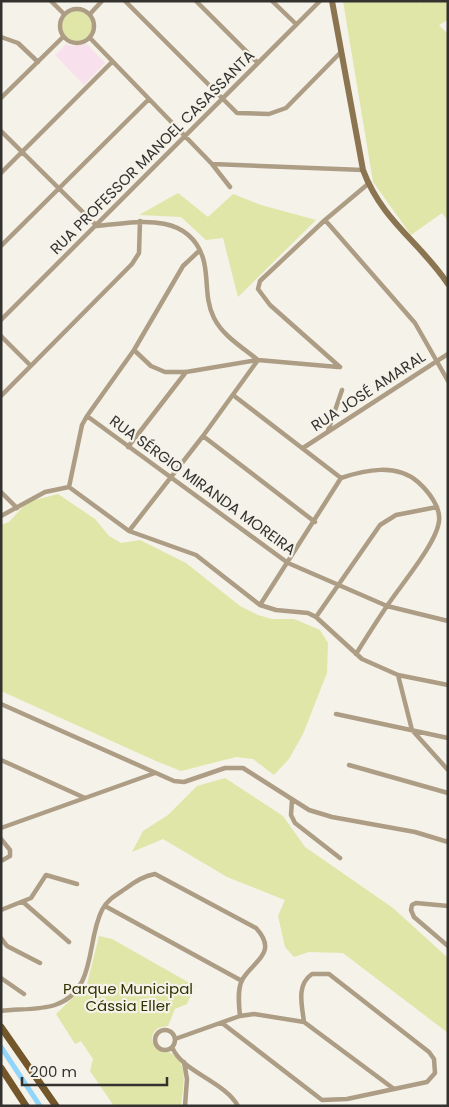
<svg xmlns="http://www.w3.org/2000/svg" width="449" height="1107" font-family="Poppins,sans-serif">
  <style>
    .education { fill: #f8e1ed }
    .green { fill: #dfe6a8 }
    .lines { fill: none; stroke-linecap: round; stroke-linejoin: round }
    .canal { stroke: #91d6fa; stroke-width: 5 }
    .street { stroke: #ad9d85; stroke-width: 4.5 }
    .secondary { stroke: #8b7450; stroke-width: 6 }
    .primary { stroke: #735629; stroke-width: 7 }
    .labels { text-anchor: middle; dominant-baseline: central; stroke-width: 4.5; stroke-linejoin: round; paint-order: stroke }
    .street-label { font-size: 15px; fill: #33322f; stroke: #f5f2ea }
    .park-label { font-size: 15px; fill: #303300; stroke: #f5f2ea }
  </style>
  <rect width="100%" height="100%" fill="#f5f2ea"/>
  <path class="education" d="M 66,44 L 72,46 L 87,44 L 105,63 L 84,85 L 55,55 Z"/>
  <path class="green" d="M 343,1 L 417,1 L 421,5 L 418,1 L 448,1 L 448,20 L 439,25 L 448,34 L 448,221 L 442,213 L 411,235 L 373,182 Z
    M62 26a15 15 0 1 1 30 0a15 15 0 1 1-30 0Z
    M 178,193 L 208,217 L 233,194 L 261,205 L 316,220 L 238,297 L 223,238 L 206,240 L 181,217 L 139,215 Z
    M 58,494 L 95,519 L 109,536 L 121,543 L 140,540 L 186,563 L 240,606 L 258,615 L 272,619 L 294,619 L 320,630 L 328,643 L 327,673 L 303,734 L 289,759 L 274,775 L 253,759 L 236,757 L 181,771 L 156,761 L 1,691 L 1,525 L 9,522 L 27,502 Z
    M 225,778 L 283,816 L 305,847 L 393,908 L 448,958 L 448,1033 L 343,953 L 309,952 L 294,957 L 285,947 L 278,916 L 285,900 L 227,877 L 163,839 L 132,852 L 143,831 L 168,815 L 197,786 Z
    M 99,936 L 112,939 L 195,986 L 187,1004 L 175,1009 L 168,1026 L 158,1028 C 150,1034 150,1042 157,1049 C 161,1051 165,1050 169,1052 C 190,1062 183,1086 181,1106 L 114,1106 L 90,1071 L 93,1059 L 81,1041 L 75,1044 L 56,1014 L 87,984 Z"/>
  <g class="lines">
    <path class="canal" d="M 1,1047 L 40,1106"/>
    <path class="street" d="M 51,1 L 64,14
      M 125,1 L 237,113 L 269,114 L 286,108 L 340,53
      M 196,1 L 258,63
      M 272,1 L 296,24
      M60 26a17 17 0 1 1 34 0a17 17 0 1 1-34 0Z
      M 90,14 L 102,1
      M 1,37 L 18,43 L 38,62
      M 90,38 L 212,164 L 363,170
      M 1,98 L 63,37
      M 1,131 L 97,226 C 135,222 188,211 203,258 C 209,277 204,299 214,318 C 223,336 242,347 258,360 L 203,436 L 129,531
      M 212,164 L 230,187
      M 1,173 L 112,62
      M 325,220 L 415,323 L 448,381
      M 1,246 L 148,100
      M 1,320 L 320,1
      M 1,336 L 30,365
      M 134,350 L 151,366 L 165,372 L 186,372 L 258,360 L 338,367
      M 340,367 L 270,305 L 258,289 L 260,281 L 325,220 L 368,184
      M 233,395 L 341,478
      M 1,396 L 132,264 L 139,253 L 140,221
      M 87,416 L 288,563 L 387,606 L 448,621
      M 328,431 L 342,390
      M 203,436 L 315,522
      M 128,447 L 186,372
      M 303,448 L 448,354
      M 69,487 L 129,531 L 196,555 L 260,605 L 276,610 L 308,613 L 316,617 L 362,659 L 398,675 L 448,685
      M 69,487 L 82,425 L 87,416 L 134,350 L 183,266 L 199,251
      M 1,492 L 17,508
      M 1,516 L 45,492 L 69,487
      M 260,605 L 341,478 C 365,470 396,463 418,482 C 428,491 441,507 439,521 C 437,543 400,586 387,606 C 376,622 366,638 356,654
      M 316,617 L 380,525 L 396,515 L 437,507
      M 398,675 L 412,730 L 448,770
      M 1,704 L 174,781 L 184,782 L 225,768 L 243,768 L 309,810 L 332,817 L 415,832 L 448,842
      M 336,714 L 448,738
      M 1,760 L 85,798
      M 349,765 L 448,793
      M 292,800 L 291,815 L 295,823 L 340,858
      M 1,828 L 155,773
      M 1,839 L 10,850 L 10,856 L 1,861
      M 23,902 L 69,942
      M 105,906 L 242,981
      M 448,906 L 416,903 L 412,905 L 411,910 L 414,917 L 448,946
      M 1,910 L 31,898 L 46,875 L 77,884
      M 1,938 L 7,946 L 40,963
      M 1,978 L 24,994
      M 1,1011 C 16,1009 41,1010 55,1005 C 97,991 86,941 102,910 C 107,900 116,895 125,889 C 134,882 143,876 155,874 L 256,928 C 279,953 253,961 242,980 C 237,990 239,1006 240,1016
      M 222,1023 L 322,1100 L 347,1099 L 427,1082 L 435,1073 L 434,1059 L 429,1052 L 329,974 L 312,974 C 296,985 302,1005 304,1022
      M155 1040a10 10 0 1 1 20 0a10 10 0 1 1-20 0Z
      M 175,1039 L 240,1016 L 254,1014 L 304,1022 L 394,1089
      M 172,1047 C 182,1072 224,1081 238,1106
      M 184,1062 L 187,1079 L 185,1106"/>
    <path class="secondary" d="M 332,1 L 363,170 C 382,221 420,242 448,284"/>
    <path class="primary" d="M 1,1027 L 56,1106
      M 1,1068 L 26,1106"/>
  </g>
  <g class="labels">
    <g class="street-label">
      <text transform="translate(152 152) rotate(-45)">RUA PROFESSOR MANOEL CASASSANTA</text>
      <text transform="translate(368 391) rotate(-33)">RUA JOSÉ AMARAL</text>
      <text transform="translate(203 485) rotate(36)">RUA SÉRGIO MIRANDA MOREIRA</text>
    </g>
    <g class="park-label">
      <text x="128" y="988">Parque Municipal<tspan x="128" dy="17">Cássia Eller</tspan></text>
    </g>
  </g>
  <rect width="449" height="1107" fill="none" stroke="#33322f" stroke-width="5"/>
  <path d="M22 1077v8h145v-8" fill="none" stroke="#33322f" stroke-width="2.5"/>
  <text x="30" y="1077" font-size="15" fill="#33322f" stroke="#f5f2ea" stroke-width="4" paint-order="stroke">200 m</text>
</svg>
